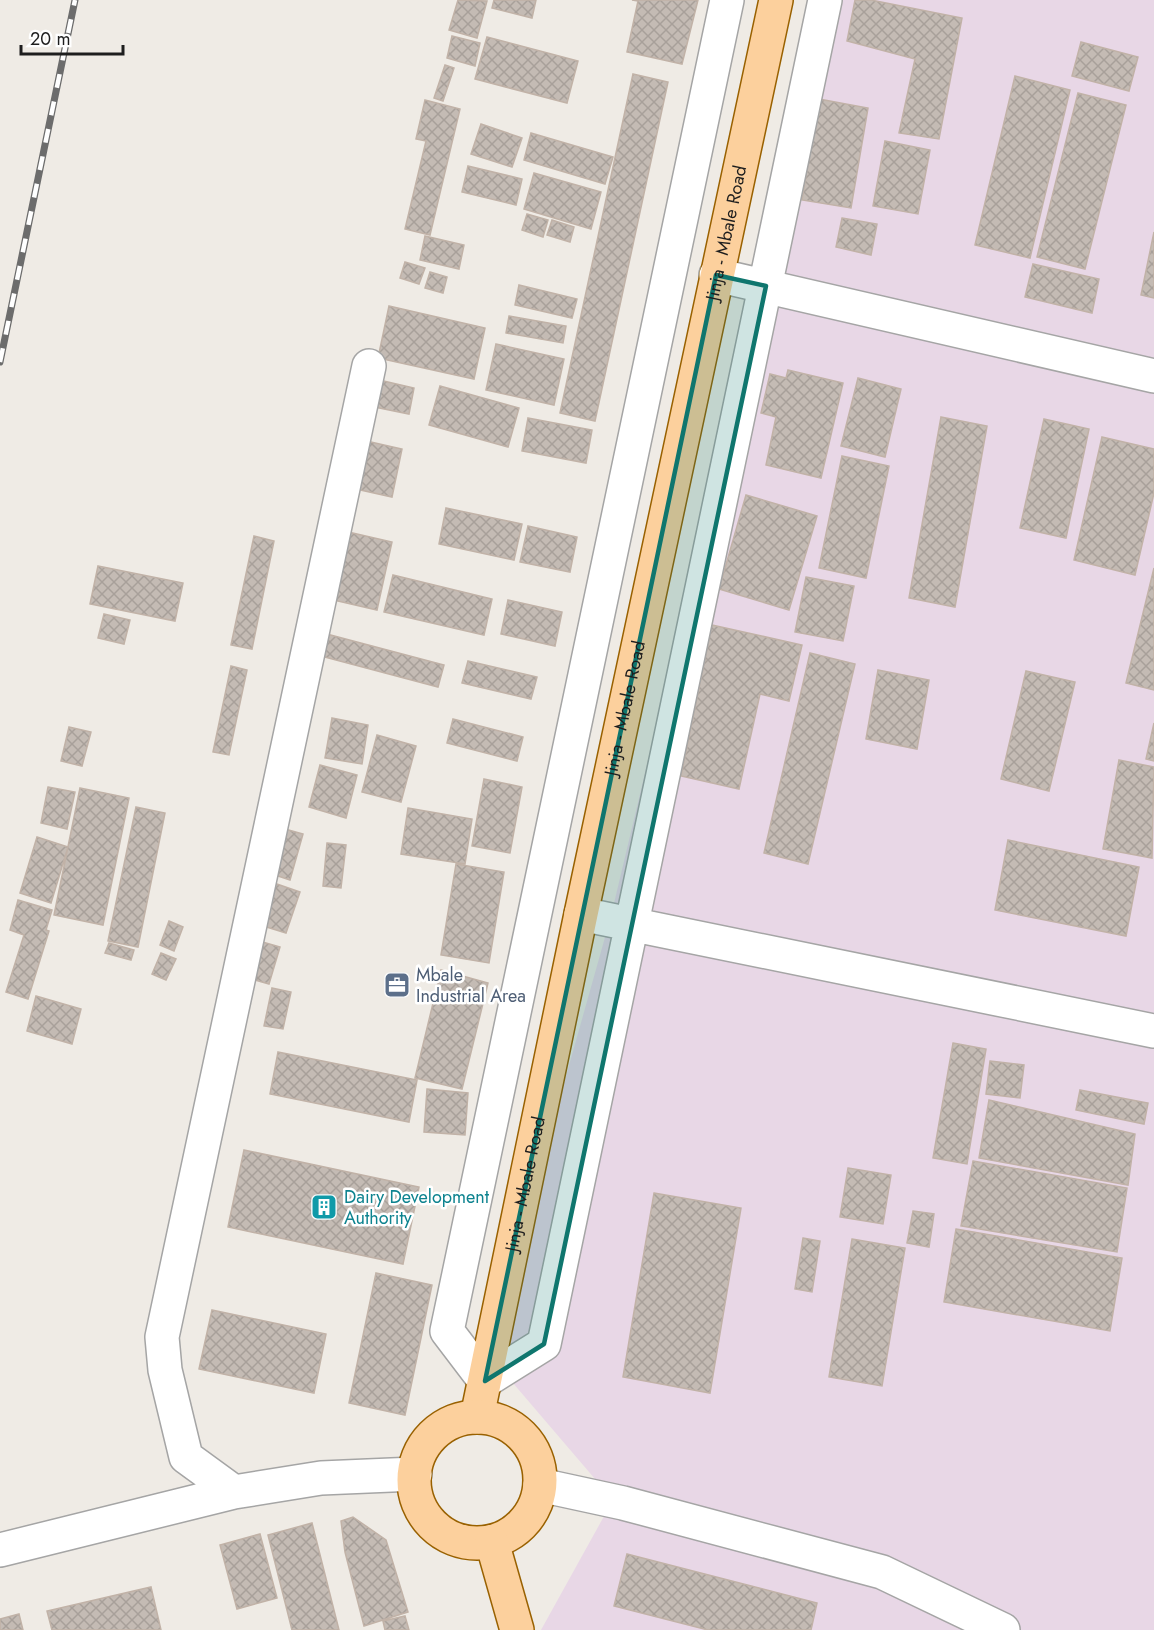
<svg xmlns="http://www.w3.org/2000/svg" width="1154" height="1630" font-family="Jost,sans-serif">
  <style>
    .industrial { fill: #e8d7e6 }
    .building { fill: url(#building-cross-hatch); stroke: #c1b2a7; stroke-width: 1.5 }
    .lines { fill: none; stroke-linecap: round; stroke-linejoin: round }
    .minor-casing { stroke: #a5a5a5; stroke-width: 36 }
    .major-casing { stroke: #996100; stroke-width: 36 }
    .minor { stroke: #fff; stroke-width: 33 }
    .major { stroke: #fcd09d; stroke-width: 33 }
    .rail-casing { stroke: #6c6c6c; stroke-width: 7 }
    .rail { stroke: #fff; stroke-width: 4.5; stroke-dasharray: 14; stroke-linecap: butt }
    .marked { fill: #0f766e; fill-opacity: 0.2; stroke: #0f766e; stroke-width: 4.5; stroke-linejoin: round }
    .labels { text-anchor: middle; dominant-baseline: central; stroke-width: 5; stroke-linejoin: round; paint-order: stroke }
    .street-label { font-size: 18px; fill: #1e1e1e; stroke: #fff }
    .service-label { font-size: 18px; fill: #4e5e75; stroke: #fff; text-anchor: start }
    .culture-label { font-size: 18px; fill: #0d838f; stroke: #fff; text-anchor: start }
  </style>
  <defs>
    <pattern id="building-cross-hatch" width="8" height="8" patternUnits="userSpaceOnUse" patternTransform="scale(1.5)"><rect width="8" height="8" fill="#c4bbb4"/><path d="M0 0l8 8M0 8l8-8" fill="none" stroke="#a8a09a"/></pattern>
  </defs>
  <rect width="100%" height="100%" fill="#efebe5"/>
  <path class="industrial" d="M 829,0 L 1154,0 L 1154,1630 L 541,1630 L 613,1500 L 488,1354 L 611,916 Z"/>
  <path class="building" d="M 458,0 L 487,1 L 477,38 L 449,30 Z
    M 494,0 L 536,0 L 532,18 L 492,8 Z
    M 632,0 L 698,0 L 682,64 L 627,52 L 638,1 Z
    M 855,0 L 871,0 L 962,18 L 939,139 L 899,133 L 915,59 L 847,41 Z
    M 452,36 L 480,43 L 475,66 L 447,58 Z
    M 487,37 L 578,61 L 567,103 L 475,79 Z
    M 1081,42 L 1138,57 L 1129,91 L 1072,76 Z
    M 445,65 L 454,68 L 443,101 L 434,98 Z
    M 633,74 L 668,82 L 595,421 L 560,413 Z
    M 1015,76 L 1070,90 L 1030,258 L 975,245 Z
    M 1078,93 L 1126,105 L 1085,269 L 1037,257 Z
    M 819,99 L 868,108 L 851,208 L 802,200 Z
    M 425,100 L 460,109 L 430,235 L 405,229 L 426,141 L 416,139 Z
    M 481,124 L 522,138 L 512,167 L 471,154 Z
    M 531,133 L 613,157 L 605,184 L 524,160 Z
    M 885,141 L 930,150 L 918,214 L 873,206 Z
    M 468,166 L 522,179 L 516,205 L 462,192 Z
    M 534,173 L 601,192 L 591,229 L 524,209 Z
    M 527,214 L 548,220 L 543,237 L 522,230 Z
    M 842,218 L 877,224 L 871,255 L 836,247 Z
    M 552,220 L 574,227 L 570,242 L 547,235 Z
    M 1154,232 L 1154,298 L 1141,295 Z
    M 425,236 L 464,245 L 459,269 L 420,260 Z
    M 405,262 L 425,268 L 419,284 L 400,278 Z
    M 1033,264 L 1099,279 L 1092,313 L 1025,297 Z
    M 430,272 L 447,277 L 443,293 L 425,288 Z
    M 519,285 L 577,299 L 572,318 L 515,305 Z
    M 389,306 L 485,328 L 474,379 L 378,358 Z
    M 509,316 L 566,326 L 563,343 L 506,333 Z
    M 496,344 L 564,359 L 554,405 L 486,390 Z
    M 788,370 L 843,383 L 821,478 L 766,465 L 776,417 L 761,413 L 770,374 L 786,378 Z
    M 858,378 L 901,389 L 885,457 L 841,446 Z
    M 375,379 L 414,388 L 409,414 L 369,406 Z
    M 440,386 L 519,408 L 508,447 L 429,425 Z
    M 941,417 L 987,426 L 955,607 L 909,598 Z
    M 528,418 L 592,430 L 586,463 L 522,451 Z
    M 1044,419 L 1089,429 L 1066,538 L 1020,528 Z
    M 1102,437 L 1154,449 L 1154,493 L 1135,575 L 1074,560 Z
    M 362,440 L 402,449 L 392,497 L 351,488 Z
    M 842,456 L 889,466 L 866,578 L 819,568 Z
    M 746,495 L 817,516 L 789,610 L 719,589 Z
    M 446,508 L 522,524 L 514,560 L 439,544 Z
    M 528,526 L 577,537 L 570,572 L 520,562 Z
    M 344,531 L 392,542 L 377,610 L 329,599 Z
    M 254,536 L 274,541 L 252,649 L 231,645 Z
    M 98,566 L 183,583 L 175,621 L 90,604 Z
    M 1154,568 L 1154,690 L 1126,683 Z
    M 393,575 L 492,599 L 484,635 L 384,612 Z
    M 806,577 L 854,586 L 843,641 L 795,632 Z
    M 508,600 L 562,612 L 555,646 L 501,634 Z
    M 104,614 L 130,620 L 124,644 L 98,638 Z
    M 712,625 L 802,645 L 789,701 L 760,694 L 739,789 L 681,776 Z
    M 323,633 L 444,665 L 438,687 L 317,655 Z
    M 810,653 L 855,664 L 808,864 L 764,853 Z
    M 468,661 L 537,677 L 531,699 L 462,683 Z
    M 231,666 L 247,670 L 229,755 L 213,752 Z
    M 878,670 L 929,680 L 917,749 L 866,739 Z
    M 1026,671 L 1075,682 L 1049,791 L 1001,779 Z
    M 332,718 L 368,725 L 362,764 L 325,758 Z
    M 453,719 L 523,737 L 517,761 L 447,743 Z
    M 1154,723 L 1154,761 L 1146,759 Z
    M 69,727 L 91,732 L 82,766 L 61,761 Z
    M 377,735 L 416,746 L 401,802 L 362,792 Z
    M 1119,760 L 1154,767 L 1152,858 L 1103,849 Z
    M 320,765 L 357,775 L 346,818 L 309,807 Z
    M 484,779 L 522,787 L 510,853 L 472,846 Z
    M 48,787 L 75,792 L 67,829 L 41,823 Z
    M 80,788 L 129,798 L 103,925 L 54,915 Z
    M 136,807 L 165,813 L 138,947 L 108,941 Z
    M 408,808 L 472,819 L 465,864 L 401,854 Z
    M 285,829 L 303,834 L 290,880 L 272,874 Z
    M 37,837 L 68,847 L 51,903 L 20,893 Z
    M 1008,840 L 1139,867 L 1126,936 L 995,910 Z
    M 327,843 L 346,845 L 341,888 L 323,886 Z
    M 456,864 L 504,872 L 489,963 L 441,955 Z
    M 274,883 L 300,892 L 286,933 L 260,925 Z
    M 18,900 L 52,910 L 46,930 L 49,931 L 28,999 L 6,992 L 24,935 L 10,930 Z
    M 169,921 L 183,927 L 174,951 L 160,945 Z
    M 252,939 L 280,947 L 269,984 L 241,976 Z
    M 109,943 L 134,950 L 131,960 L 105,953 Z
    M 161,953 L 176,959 L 166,980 L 152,974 Z
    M 441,970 L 488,983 L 462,1089 L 415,1078 Z
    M 272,988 L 291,992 L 283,1029 L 264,1026 Z
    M 36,996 L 81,1009 L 72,1044 L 27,1031 Z
    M 953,1043 L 986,1049 L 967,1164 L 933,1158 Z
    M 278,1052 L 417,1080 L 409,1122 L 270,1094 Z
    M 990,1061 L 1024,1065 L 1020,1098 L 986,1094 Z
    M 427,1089 L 468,1093 L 465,1135 L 424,1132 Z
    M 1080,1090 L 1148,1103 L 1144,1124 L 1076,1110 Z
    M 989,1100 L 1135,1134 L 1128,1185 L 979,1158 Z
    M 244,1150 L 419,1187 L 403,1264 L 228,1227 Z
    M 973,1161 L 1127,1188 L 1117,1252 L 961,1226 Z
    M 848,1168 L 891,1175 L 883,1224 L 840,1217 Z
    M 654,1193 L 741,1208 L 710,1393 L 623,1377 Z
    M 913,1211 L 934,1214 L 929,1247 L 907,1243 Z
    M 956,1229 L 1122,1258 L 1110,1331 L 944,1302 Z
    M 803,1238 L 820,1241 L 812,1292 L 795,1289 Z
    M 852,1239 L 905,1248 L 882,1386 L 829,1377 Z
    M 376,1273 L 432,1285 L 405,1415 L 349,1403 Z
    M 212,1310 L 326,1334 L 314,1393 L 199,1369 Z
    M 353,1517 L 386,1540 L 408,1612 L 364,1626 L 345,1552 L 341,1521 Z
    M 312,1523 L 339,1630 L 292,1630 L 268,1535 Z
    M 260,1534 L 277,1598 L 237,1609 L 220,1545 Z
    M 627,1554 L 817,1603 L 811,1630 L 708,1630 L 614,1606 Z
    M 151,1587 L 161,1630 L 52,1630 L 47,1611 Z
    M 19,1614 L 23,1630 L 0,1630 L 0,1619 Z
    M 405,1616 L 409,1630 L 385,1630 L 383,1621 Z"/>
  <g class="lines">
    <g class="minor-casing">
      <path id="minor" d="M 727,0 L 447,1331 L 485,1381 L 544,1344 L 825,0
        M 716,275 L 1154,376
        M 581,914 L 1154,1031
        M 540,1485 L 623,1503 L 882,1572 L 1003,1630
        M 234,1492 L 186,1457 L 165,1370 L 162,1337 L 369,366
        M 0,1550 L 234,1492 L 321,1478 L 415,1474"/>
    </g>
    <g class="major-casing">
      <g id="major">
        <path id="s1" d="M 477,1417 L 581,914 L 776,0"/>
        <circle cx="477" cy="1480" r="63"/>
        <path d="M 492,1542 L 517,1630"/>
      </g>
    </g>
    <use href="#minor" class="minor"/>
    <use href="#major" class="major"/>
    <g class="rail-casing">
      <path id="rail" d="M 0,362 L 75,0"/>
    </g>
    <use href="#rail" class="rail"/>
  </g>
  <path class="marked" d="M 716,275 L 766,286 L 544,1344 L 485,1381 Z"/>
  <defs>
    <g id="office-square" transform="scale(1.35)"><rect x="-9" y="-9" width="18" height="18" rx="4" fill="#5c6f8a" stroke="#fff"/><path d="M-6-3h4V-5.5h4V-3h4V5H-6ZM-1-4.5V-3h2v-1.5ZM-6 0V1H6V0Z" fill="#fff"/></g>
    <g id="building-square" transform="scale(1.35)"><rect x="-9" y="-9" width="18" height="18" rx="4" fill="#0f9aa8" stroke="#fff"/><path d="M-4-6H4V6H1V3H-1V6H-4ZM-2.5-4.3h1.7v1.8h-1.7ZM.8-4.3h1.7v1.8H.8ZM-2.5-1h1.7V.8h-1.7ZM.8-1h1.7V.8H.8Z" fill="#fff"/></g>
  </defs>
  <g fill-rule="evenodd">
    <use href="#office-square" x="397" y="985"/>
    <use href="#building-square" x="324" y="1207"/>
  </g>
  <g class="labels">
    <g class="street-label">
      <text stroke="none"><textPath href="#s1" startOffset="1210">Jinja - Mbale Road</textPath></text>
      <text stroke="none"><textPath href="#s1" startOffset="724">Jinja - Mbale Road</textPath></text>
      <text stroke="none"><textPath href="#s1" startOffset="238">Jinja - Mbale Road</textPath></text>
    </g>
    <g class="service-label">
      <text x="416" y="975">Mbale<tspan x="416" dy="21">Industrial Area</tspan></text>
    </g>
    <g class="culture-label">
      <text x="344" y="1197">Dairy Development<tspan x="344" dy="21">Authority</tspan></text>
    </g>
  </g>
  <path d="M21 45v9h102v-9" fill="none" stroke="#1e1e1e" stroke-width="3"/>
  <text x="30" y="45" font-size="18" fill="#1e1e1e" stroke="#ffffff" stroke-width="4.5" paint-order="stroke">20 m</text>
</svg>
